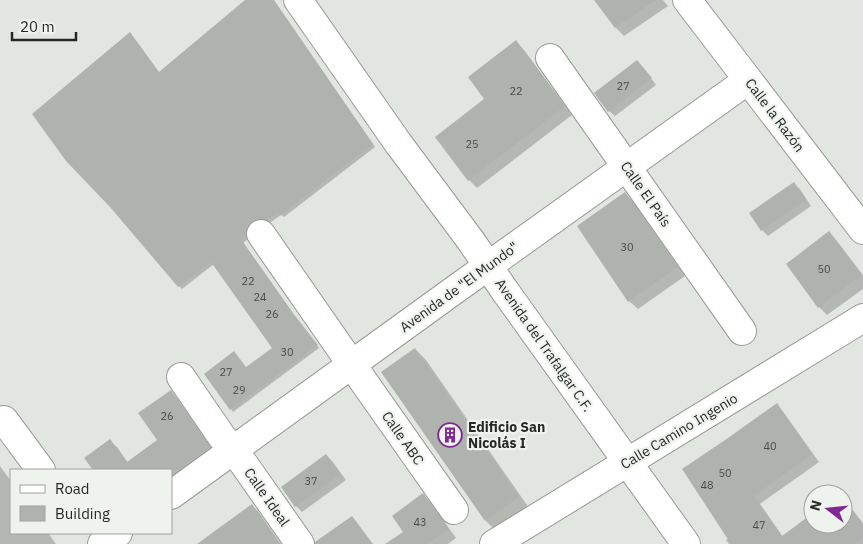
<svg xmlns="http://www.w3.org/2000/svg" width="863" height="544" font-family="'IBM Plex Sans',sans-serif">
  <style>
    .shadow { fill: #0003 }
    .building { fill: #aeb4ad }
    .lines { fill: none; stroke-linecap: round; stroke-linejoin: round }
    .minor-casing { stroke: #959a93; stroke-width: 30 }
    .minor { stroke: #fff; stroke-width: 28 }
    .labels { text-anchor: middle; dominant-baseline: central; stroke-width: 4.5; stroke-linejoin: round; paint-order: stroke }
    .number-label { font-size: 11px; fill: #484b48 }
    .street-label { font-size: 14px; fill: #262826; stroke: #eef4ed }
    .poi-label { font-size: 14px; font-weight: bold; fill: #262826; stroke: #eef4ed; text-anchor: start }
  </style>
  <rect width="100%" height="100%" fill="#e1e7e0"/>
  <path class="shadow" d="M 246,0 L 273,0 L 375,147 L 284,217 L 281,215 L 271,222 L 263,221 L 250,230 L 248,239 L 243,243 L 295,316 L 319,348 L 233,412 L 231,409 L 246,368 L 273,348 L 214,264 L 182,289 L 179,286 L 159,74 Z
    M 596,0 L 663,0 L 668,6 L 624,36 L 616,28 Z
    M 516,42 L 524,50 L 572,115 L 477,188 L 469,180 L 436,137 L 486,99 Z
    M 643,67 L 656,85 L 615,116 L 609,111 Z
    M 794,184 L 800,189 L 811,206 L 768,236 L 762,230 Z
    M 625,194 L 634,202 L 685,276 L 638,309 L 629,301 Z
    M 829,233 L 837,241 L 863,275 L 863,289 L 827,315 L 819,307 Z
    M 415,349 L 426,360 L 529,508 L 496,531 L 486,521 Z
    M 171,391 L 177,398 L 216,454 L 171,487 L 171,470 L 95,470 L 86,458 L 110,441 L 117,447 L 128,463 L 159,440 Z
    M 777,405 L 784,413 L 819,462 L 760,504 L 783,537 L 813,514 L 813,524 L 843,524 L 843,498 L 863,523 L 863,544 L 729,544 L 726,540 L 729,538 Z
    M 326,456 L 332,461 L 346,480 L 302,512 L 296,506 L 283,488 Z
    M 0,466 L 11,481 L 11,533 L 48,533 L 56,544 L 0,544 Z
    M 423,495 L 431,503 L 456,538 L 448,544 L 392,544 L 405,532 Z
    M 252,506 L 258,511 L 281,544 L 212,544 Z"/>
  <path class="building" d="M 245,0 L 274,0 L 373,144 L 280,215 L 278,212 L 267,220 L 259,219 L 253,221 L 247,227 L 246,236 L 241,239 L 292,312 L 318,345 L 230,410 L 204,374 L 234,351 L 246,367 L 272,348 L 211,262 L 178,287 L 110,207 L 66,161 L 32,114 L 130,32 L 159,72 Z
    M 594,0 L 656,0 L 615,28 Z
    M 516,40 L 565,106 L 468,181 L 435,137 L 484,99 L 468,77 Z
    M 637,60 L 652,78 L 608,112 L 594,93 Z
    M 794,182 L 806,200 L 761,231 L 749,213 Z
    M 625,192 L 678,267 L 628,302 L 577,226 Z
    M 829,231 L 862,275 L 818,308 L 786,264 Z
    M 415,348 L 519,497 L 485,521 L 381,372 Z
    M 171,390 L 210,447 L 179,470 L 93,470 L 84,458 L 110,439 L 127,462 L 157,440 L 138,413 Z
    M 777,403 L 812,454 L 754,496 L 782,536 L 813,513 L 813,524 L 843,524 L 843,497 L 863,524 L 863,538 L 855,544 L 731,544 L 682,469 L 728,438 Z
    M 326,454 L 341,474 L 295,507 L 281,487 Z
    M 423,493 L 449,529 L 428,544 L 385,544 L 403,532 L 392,516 Z
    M 252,504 L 280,544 L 197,544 Z
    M 352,516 L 373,544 L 315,544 L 315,542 Z"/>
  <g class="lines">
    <g class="minor-casing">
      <path id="minor" d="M 298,0 L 398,143 L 471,241 L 505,291 L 686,544
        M 687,0 L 863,230
        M 550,58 L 742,331
        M 261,234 L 352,365 L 454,510
        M 181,377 L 222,437 L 234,450 L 300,544
        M 4,420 L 41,470
        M 171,495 L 460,286 L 748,80
        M 102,544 L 118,533
        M 494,544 L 863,318"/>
    </g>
    <use href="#minor" class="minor"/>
  </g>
  <defs>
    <g id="building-ring" transform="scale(1.25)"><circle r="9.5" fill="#eef4ed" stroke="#822895" stroke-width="1.5"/><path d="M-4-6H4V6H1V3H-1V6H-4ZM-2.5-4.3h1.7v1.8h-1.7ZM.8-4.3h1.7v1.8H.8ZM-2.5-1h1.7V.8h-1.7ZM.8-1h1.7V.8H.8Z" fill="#822895"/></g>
  </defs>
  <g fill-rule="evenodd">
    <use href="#building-ring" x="450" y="435"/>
  </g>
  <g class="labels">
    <g class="number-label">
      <text x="623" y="86">27</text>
      <text x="516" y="91">22</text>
      <text x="472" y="144">25</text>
      <text x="627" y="247">30</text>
      <text x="824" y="269">50</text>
      <text x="248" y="281">22</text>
      <text x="260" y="297">24</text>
      <text x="272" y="314">26</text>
      <text x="287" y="352">30</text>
      <text x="226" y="372">27</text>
      <text x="239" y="390">29</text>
      <text x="167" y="416">26</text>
      <text x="770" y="446">40</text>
      <text x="725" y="473">50</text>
      <text x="311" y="481">37</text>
      <text x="707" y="485">48</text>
      <text x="420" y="522">43</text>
      <text x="759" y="525">47</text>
    </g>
    <g class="street-label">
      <text transform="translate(775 115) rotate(53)">Calle la Razón</text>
      <text transform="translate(646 194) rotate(55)">Calle El País</text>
      <text transform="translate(459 287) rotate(-36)">Avenida de "El Mundo"</text>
      <text transform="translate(544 345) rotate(55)">Avenida del Trafalgar C.F.</text>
      <text transform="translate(679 431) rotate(-31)">Calle Camino Ingenio</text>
      <text transform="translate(403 438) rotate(55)">Calle ABC</text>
      <text transform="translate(267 497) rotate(55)">Calle Ideal</text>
    </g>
    <g class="poi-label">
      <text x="468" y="427">Edificio San<tspan x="468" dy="16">Nicolás I</tspan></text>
    </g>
  </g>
  <rect x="10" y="469" width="162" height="65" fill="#eef4ed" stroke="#9ea29d"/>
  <rect x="20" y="485" width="25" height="8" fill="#ffffff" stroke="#9ea29d"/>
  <text x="55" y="494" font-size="15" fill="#262826">Road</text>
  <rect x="20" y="506" width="25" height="15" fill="#aeb4ad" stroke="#9ea29d"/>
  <text x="55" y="519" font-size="15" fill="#262826">Building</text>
  <g transform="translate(828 509) rotate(286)"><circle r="24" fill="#eef4ed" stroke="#9ea29d"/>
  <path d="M0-4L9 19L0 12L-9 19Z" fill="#822895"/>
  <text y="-8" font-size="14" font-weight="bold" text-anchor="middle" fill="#262826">N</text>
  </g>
  <path d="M12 32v8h64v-8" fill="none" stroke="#262826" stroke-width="2.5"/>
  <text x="20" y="32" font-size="15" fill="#262826" stroke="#eef4ed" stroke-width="4" paint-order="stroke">20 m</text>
</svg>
